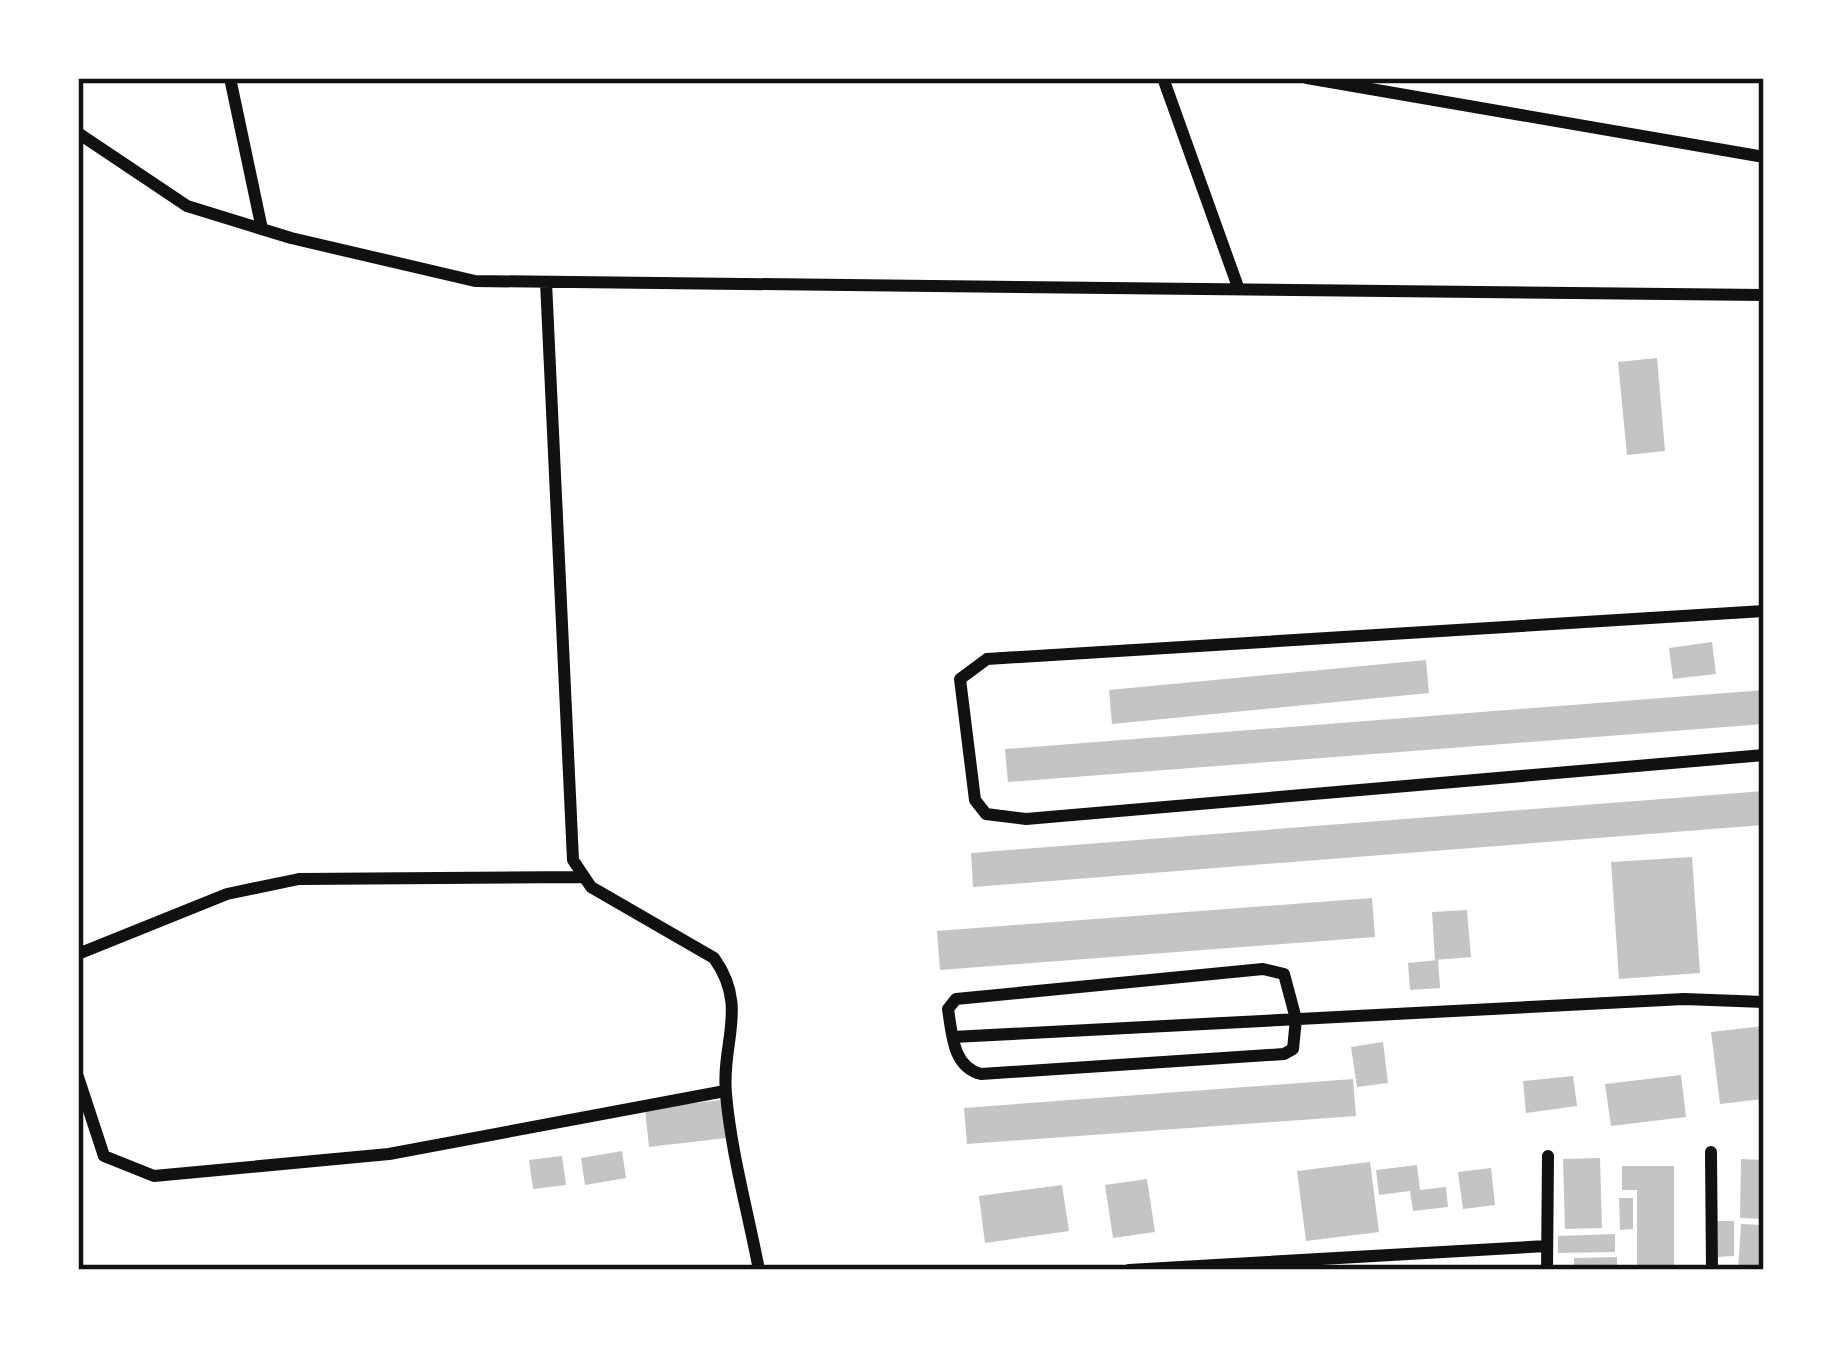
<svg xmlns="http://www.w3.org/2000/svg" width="1842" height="1348" font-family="'DejaVu Sans',sans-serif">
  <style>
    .building { fill: #c4c4c4 }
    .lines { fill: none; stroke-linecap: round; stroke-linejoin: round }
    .minor { stroke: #111; stroke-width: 12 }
    .neatline { fill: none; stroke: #111; stroke-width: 4.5 }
  </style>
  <rect width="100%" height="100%" fill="#fff"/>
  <path class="building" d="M 1657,358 L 1665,451 L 1627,455 L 1618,362 Z
    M 1712,642 L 1716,674 L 1673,679 L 1669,648 Z
    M 1426,660 L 1429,693 L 1112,724 L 1109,690 Z
    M 1764,690 L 1764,724 L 1008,782 L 1005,749 Z
    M 1764,791 L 1764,825 L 973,887 L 971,853 Z
    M 1692,857 L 1700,973 L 1619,979 L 1611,862 Z
    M 1372,898 L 1375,937 L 940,970 L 937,931 Z
    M 1467,910 L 1471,957 L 1435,960 L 1432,912 Z
    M 1438,960 L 1440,988 L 1410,990 L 1408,963 Z
    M 1764,1026 L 1764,1099 L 1720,1104 L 1711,1032 Z
    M 1383,1042 L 1388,1083 L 1357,1087 L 1351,1047 Z
    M 1681,1075 L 1686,1117 L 1611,1126 L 1605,1084 Z
    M 1573,1076 L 1577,1106 L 1526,1113 L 1523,1081 Z
    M 1353,1079 L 1356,1116 L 967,1144 L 964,1108 Z
    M 721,1100 L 726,1138 L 649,1147 L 645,1109 Z
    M 622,1151 L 626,1178 L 585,1185 L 581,1158 Z
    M 562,1156 L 566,1185 L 533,1189 L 529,1160 Z
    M 1600,1158 L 1602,1228 L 1565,1229 L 1563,1159 Z
    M 1741,1159 L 1764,1160 L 1764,1219 L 1740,1218 Z
    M 1370,1162 L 1379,1232 L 1306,1241 L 1297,1171 Z
    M 1417,1165 L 1420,1190 L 1446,1187 L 1448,1207 L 1413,1211 L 1410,1191 L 1379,1195 L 1376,1170 Z
    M 1622,1166 L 1674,1166 L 1674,1270 L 1637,1270 L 1637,1190 L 1622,1190 Z
    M 1491,1168 L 1495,1205 L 1463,1209 L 1458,1172 Z
    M 1147,1179 L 1155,1232 L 1113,1238 L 1105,1185 Z
    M 1062,1185 L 1069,1231 L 985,1243 L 979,1196 Z
    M 1619,1198 L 1633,1198 L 1633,1229 L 1620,1230 Z
    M 1717,1221 L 1734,1221 L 1734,1256 L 1718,1257 Z
    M 1741,1224 L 1764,1225 L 1764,1270 L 1738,1270 Z
    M 1615,1234 L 1615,1252 L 1558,1253 L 1558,1236 Z
    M 1617,1257 L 1617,1270 L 1574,1270 L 1574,1258 Z"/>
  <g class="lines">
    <path class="minor" d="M 230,78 L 262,229
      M 1163,78 L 1238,287
      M 1307,78 L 1764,157
      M 78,133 L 187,206 L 291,238 L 475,281 L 1764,295
      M 546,282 L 573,860 L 591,887 L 714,958 C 749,1007 721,1042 726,1094 C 731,1152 748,1212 759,1270
      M 1764,611 L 987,659 L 960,679 L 975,800 L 986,814 L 1026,819 L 1764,755
      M 78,954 L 227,894 L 299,879 L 582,877
      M 1263,969 L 1284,974 L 1296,1019 L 1293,1049 L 1284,1054 L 981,1074 C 953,1067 952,1035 948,1009 L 956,999 Z
      M 953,1037 L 1684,999 L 1764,1002
      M 78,1077 L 104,1156 L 154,1176 L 389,1154 L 725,1091
      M 1711,1152 L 1712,1270
      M 1129,1270 L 1546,1246
      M 1547,1270 L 1548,1156"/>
  </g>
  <rect width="1842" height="1348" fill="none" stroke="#ffffff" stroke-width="162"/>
  <rect x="81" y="81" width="1680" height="1186" class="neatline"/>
</svg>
